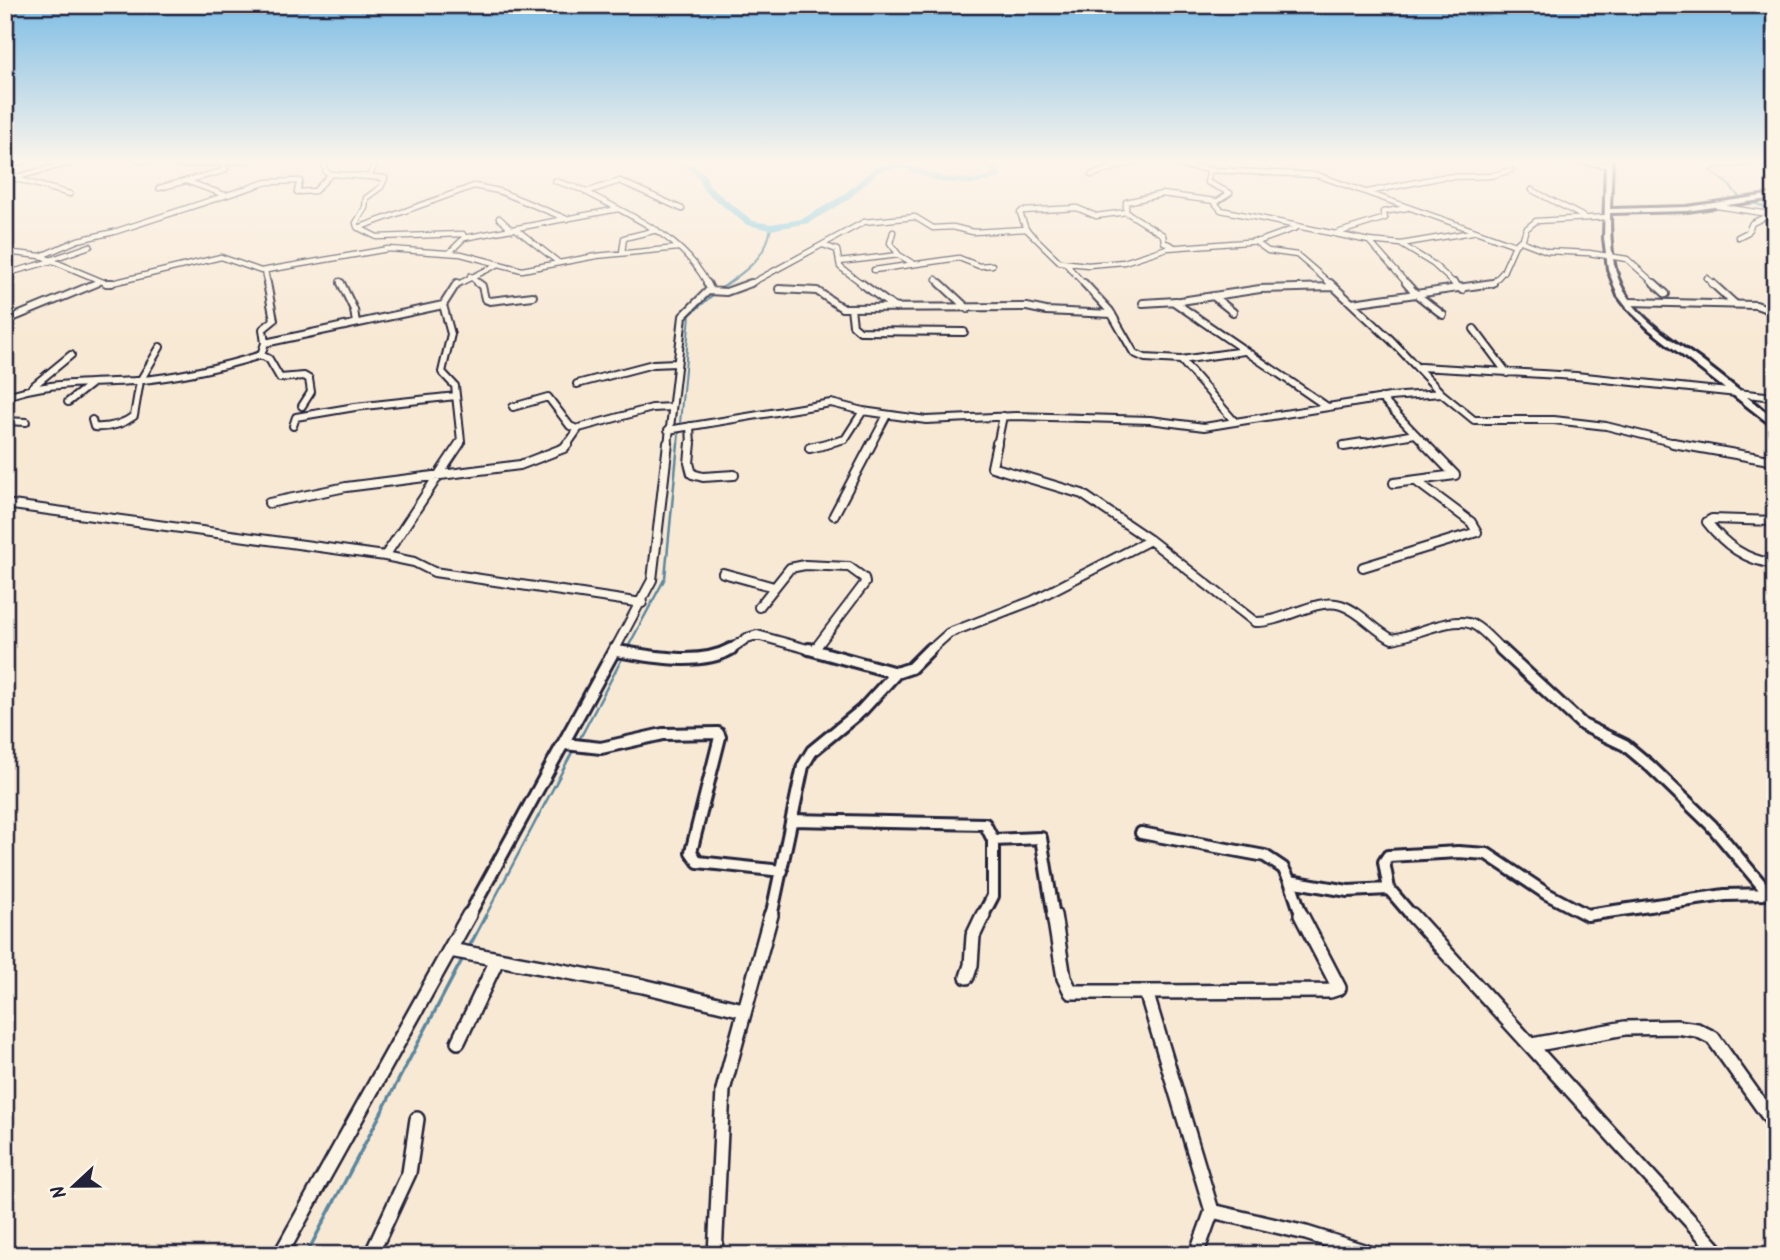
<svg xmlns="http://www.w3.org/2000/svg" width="1780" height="1260" font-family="Kalam,sans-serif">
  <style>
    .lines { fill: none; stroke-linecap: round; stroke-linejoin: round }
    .stream-far2 { stroke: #5a879f; stroke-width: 2 }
    .stream-far1 { stroke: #5a879f; stroke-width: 2.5 }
    .stream { stroke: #5a879f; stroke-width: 3.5 }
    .river { fill: #80cae1; fill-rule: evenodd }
    .street-far4-casing { stroke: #22223b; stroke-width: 7 }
    .street-far3-casing { stroke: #22223b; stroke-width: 10 }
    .street-far2-casing { stroke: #22223b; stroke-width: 12 }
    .street-far1-casing { stroke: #22223b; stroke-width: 16 }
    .street-casing { stroke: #22223b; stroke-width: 18 }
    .secondary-casing { stroke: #22223b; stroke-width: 6 }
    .street-far4 { stroke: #fcf5e5; stroke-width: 4.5 }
    .street-far3 { stroke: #fcf5e5; stroke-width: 6 }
    .street-far2 { stroke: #fcf5e5; stroke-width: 8 }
    .street-far1 { stroke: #fcf5e5; stroke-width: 10 }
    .street { stroke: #fcf5e5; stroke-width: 13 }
    .secondary { fill: #fcf5e5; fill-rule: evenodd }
  </style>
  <rect width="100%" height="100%" fill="#f8e9d5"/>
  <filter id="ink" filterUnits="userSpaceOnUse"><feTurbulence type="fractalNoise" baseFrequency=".0143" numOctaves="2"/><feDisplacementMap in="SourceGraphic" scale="14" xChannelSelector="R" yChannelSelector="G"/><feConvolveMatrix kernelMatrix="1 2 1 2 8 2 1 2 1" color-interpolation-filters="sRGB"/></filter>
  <g filter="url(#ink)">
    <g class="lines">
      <path class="stream-far2" d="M 1775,166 L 1719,167 L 1710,171 L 1729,185 L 1740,198 L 1775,211
        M 720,289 C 744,272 767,258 771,227
        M 678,445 L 690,315 L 715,293"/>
      <path class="stream-far1" d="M 627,649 L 665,578 L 678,443
        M 578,742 L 624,655
        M 485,917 L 575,747"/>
      <path class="stream" d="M 468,949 L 486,915
        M 306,1255 L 463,958"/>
      <path class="river" d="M 664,160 L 689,161 L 706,175 L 710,187 L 753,221 L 771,224 L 802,219 L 842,196 L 876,166 L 902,162 L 942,177 L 974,179 L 993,175 L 990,167 L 940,160 L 996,163 L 1002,177 L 974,185 L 941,182 L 901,168 L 879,171 L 848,200 L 808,223 L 771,230 L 747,225 L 703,190 L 699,178 L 683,165 Z"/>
      <g class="street-far4-casing">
        <path id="street-far4" d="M 138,160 L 181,165 L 252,160
          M 324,160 L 326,172 L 331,174 L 385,178 L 381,187 L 366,198 L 365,208 L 356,223 L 357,227 L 377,237 L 463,234 L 464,238 L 449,253
          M 1145,160 L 1210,170 L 1317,175 L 1515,245
          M 1562,160 L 1608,165
          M 5,166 L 27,160
          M 1210,170 L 1207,182 L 1230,193 L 1215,203 L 1221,210 L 1369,241
          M 1091,175 L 1140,160
          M 369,177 L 377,160
          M 186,181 L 225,195
          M 555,181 L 587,191
          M 159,188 L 223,171 L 226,169 L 222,164
          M 1532,190 L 1582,216
          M 1368,192 L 1442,177 L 1491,176 L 1511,170
          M 70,194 L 13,178 L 81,160
          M 1717,206 L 1775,215
          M 682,209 L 620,181 L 586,192 C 632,217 683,236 708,285
          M 1126,212 L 1163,235 L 1164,242 L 1173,246
          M 499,218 L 512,230
          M 358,228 L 474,186 L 499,191 L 567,219
          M 516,229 L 558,262
          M 1026,229 L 1020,213 L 1022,211 L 1077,208 L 1096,216 L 1126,212 L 1126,202 L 1162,194 L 1215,201
          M 893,232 L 890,243 L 899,255
          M 1337,233 L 1385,218 L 1383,212 L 1407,208
          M 1738,237 L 1748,232 L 1752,223 L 1772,214
          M 464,238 L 618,209
          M 1254,241 L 1268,251 L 1297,255 L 1332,285
          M 1521,241 L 1547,251 L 1589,253 L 1627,259 L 1656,285
          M 823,245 L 837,250 L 840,267 L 864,285
          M 1402,245 L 1433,264 L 1456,285
          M 5,252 L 41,256 L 108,284 L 221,257 L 261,271 L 388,249 L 461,254 L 499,264
          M 622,253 L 624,238 L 657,230
          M 1770,254 L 1775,258
          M 41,256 L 78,240 L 114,232 L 267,182 L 300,181 L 297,192 L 315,191 L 330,175
          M 50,260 L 90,246
          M 839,262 L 899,255 L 914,264
          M 1066,264 L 1085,285
          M 874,270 L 959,258 L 979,266 L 992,265
          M 265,271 L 268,285
          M 5,274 L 52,261
          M 470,276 L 480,285
          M 1707,278 L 1714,285
          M 936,279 L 942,285
          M 340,281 L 342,285
          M 92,285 L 99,282
          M 456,285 L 499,264 L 522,270 L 596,256 L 678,248
          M 748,285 L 864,222 L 915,217 L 933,228 L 953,227 L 973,232 L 1026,229 L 1060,262 L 1088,265 L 1124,262 L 1167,248 L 1260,241 L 1296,228
          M 1408,285 L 1369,241 L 1401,244 L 1472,232
          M 1482,285 L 1493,283 L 1503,272 L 1515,245 L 1523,238 L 1526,229 L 1536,221 L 1608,217"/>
      </g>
      <g class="street-far3-casing">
        <path id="street-far3" d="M 106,283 L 112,283
          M 341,283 L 354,310 L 356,323
          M 457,283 L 443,305 L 451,334 L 442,372 L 455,386 L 461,441 L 459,445
          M 478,283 L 482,286 L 485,299 L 490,301 L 533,296
          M 861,283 L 895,308
          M 940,283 L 968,309
          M 1084,283 L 1110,311 L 1134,353 L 1145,358 L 1181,360
          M 1406,283 L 1416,294 L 1493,283
          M 1454,283 L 1462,290
          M 1654,283 L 1666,294
          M 1712,283 L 1735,304
          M 779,289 L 817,291 L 842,308 L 1027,307 L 1046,311 L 1112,314
          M 709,291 L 726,292 L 751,283
          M 1213,296 L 1233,312
          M 1628,302 L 1756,305 L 1775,312
          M 1143,303 L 1176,301
          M 1352,303 L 1416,294 L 1443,315
          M 851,308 L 853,325 L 860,331 L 964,332
          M 5,321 L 97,283
          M 1474,329 L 1507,373
          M 265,343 L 263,329 L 274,320 L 267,283
          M 261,355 L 269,359 L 280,378 L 304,376 L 309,379 L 311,392 L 302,406
          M 1420,367 L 1576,376 L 1775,397
          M 577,384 L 653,364 L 676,363
          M 32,387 L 71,355
          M 1441,393 L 1474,420 L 1554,420 L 1606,426 L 1683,445
          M 5,397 C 46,381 90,384 134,381 C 177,377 219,368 261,355 L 265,343 L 443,305
          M 1381,398 L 1426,445
          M 68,402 L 91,384
          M 1326,406 L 1174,302 L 1260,289 L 1333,287
          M 513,407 L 548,397 L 570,426 L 577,429
          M 92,420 L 94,427 C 109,428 122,425 134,416 L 140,381 L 160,347
          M 5,421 L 26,422
          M 1235,422 L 1181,360 L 1244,351
          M 293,426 L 296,417 L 355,407 L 456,396
          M 690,426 L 691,445
          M 668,430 L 831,403 L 863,411 L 926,420 L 1016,416 L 1150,420 L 1204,427 L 1390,397 L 1441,393 L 1391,340 L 1330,283
          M 567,445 L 579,428 L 652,408 L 671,407
          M 668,445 L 683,316 L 710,289 L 707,283
          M 823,445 L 845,439 L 863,411
          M 871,445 L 887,415
          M 997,445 L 1003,416
          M 1353,445 L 1415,434"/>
      </g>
      <g class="street-far2-casing">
        <path id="street-far2" d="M 691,443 L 689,463 L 692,474 L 703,477 L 734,475
          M 997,443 L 992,467 L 1082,494 L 1150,540 L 1255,622 C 1283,623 1316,597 1341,605 C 1360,611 1374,630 1392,639 C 1414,636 1454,614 1474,625 C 1484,630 1494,643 1503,651
          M 1673,443 L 1775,461
          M 1344,446 L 1363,443
          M 810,448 L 830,443
          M 1394,483 L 1455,475 L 1424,443
          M 269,503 L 346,487 L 520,465 L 564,448 L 568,443
          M 5,504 L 385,556 L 414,562 L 434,572 L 642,603
          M 834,515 L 872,443
          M 1775,521 L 1712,519 L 1707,522 C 1725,545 1745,560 1775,564
          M 385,556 L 460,443
          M 1363,567 L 1477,532 L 1471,522 L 1416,481
          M 723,573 L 774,587
          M 759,607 L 790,568 L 805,565 L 849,567 L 864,578 L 865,583 L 815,649
          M 614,651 L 652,580 L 668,443
          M 728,651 L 747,638 L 757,635 L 815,651
          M 929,651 L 949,633 L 1032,601 L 1150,540"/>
      </g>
      <g class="street-far1-casing">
        <path id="street-far1" d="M 809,649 L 896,673 L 911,668 L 930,649
          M 1501,649 L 1583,725 L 1625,745 L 1650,766 L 1711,825 L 1769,894
          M 616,651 C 650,656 699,667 731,649
          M 565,744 L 601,748 L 663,734 L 718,733 L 720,737 L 691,852 L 698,862 L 782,871
          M 792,820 L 985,824 L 993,840 L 993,896 L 982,917
          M 1141,833 L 1265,856 L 1283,868 L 1290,881 L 1348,891 L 1389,889
          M 993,840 L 1041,838 L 1054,917
          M 1290,881 L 1302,917
          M 468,917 L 615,649
          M 771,917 L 803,766 L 812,751 L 862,710 L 896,673
          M 1413,917 L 1389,889 L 1384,862 L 1388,856 L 1458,852 L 1487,854 L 1547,894 L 1587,915 L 1725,895 L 1770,894"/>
      </g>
      <g class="street-casing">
        <path id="street" d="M 1054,915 L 1064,978 L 1071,992 L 1146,992
          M 1301,915 L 1339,988 L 1330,991 L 1146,992 L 1212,1211 L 1306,1233 L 1376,1255
          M 1412,915 L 1721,1255
          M 450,950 L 643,986 L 743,1010
          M 967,977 L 971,965 L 973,936 L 983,915
          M 458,1042 L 497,960
          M 1532,1045 L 1625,1028 L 1676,1027 L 1697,1030 L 1713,1038 L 1775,1125
          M 280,1255 L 469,915
          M 371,1255 L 409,1173 L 417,1119
          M 715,1255 L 723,1090 L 771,915
          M 1196,1255 L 1212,1211"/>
      </g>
      <g class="secondary-casing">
        <path id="secondary" d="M 1606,160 L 1612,160 L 1610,209 L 1687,207 L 1775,194 L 1775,198 L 1687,211 L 1610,213 C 1610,240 1611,272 1627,296 C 1644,323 1674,341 1699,359 C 1725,379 1750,399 1775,420 L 1775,428 L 1650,330 L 1628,309 L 1618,296 L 1608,269 L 1604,238 Z"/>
      </g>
      <use href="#street-far4" class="street-far4"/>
      <use href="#street-far3" class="street-far3"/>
      <use href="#street-far2" class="street-far2"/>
      <use href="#street-far1" class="street-far1"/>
      <use href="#street" class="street"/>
      <use href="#secondary" class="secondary"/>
    </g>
  </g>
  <linearGradient id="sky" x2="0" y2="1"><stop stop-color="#7ebde5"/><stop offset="0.48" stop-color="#fcf5ec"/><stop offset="1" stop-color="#fcf5ec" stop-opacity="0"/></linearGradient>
  <rect width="1780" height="336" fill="url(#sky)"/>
  <rect width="1780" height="1260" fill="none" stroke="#fcf5e5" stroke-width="28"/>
  <rect x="14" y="14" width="1752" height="1232" fill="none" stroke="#22223b" stroke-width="2.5" filter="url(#ink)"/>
  <g transform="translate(74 1186) rotate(248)" stroke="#fcf5e5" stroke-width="5" paint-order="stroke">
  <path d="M0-5L12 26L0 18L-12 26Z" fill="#22223b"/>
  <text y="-10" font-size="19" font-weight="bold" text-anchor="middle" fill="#22223b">N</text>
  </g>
</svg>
